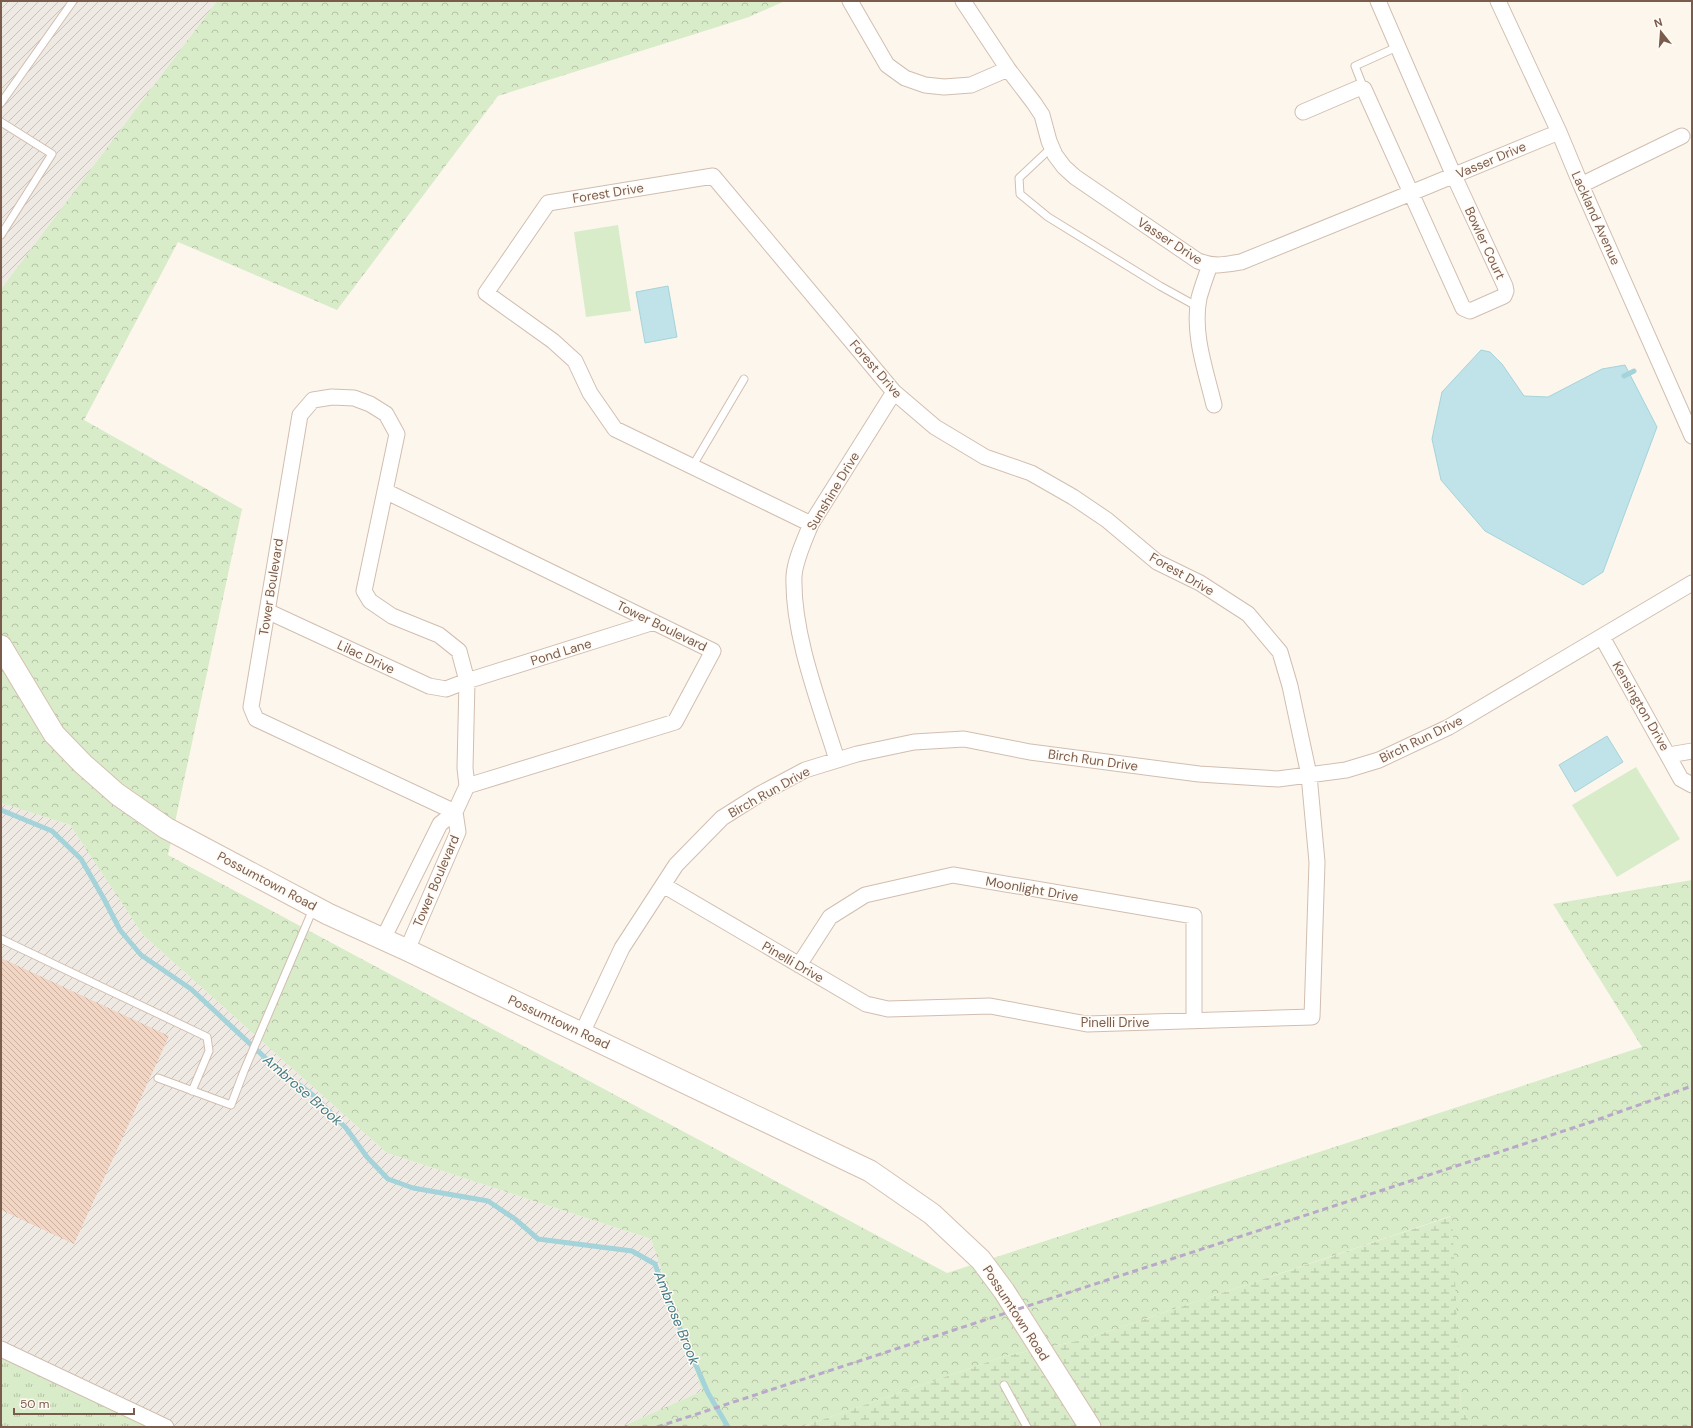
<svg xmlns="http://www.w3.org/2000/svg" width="1693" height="1428" font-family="'DM Sans',sans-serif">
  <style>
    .industrial { fill: url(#industrial-furrows) }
    .grass { fill: url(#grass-tufts) }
    .forest { fill: url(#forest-crowns) }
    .wetland { fill: url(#wetland-marsh) }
    .park { fill: #d8ecc9 }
    .water { fill: #bfe3e8; stroke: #a5d3da }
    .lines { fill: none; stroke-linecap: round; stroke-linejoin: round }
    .stream { stroke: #a5d3da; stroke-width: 5 }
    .building { fill: url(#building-back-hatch) }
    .service-casing { stroke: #d1beb0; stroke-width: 9 }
    .minor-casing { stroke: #d1beb0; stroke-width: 17 }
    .secondary-casing { stroke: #d6c0b0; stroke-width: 23 }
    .service { stroke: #fff; stroke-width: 7 }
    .minor { stroke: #fff; stroke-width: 15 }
    .secondary { stroke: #fff; stroke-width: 21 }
    .rail { stroke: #b9a8c9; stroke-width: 3; stroke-dasharray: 6 4; stroke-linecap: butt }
    .labels { text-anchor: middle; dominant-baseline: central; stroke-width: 3; stroke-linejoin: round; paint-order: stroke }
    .street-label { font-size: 13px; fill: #7a5c4d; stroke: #fffaf3 }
    .water-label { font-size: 14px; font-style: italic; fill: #437c86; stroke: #fffaf3 }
  </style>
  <defs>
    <pattern id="industrial-furrows" width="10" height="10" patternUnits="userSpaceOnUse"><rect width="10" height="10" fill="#efe9e4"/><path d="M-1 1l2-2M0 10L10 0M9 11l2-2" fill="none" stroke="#c7c0bb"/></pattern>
    <pattern id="grass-tufts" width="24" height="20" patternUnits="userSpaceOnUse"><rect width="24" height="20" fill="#d8ecc9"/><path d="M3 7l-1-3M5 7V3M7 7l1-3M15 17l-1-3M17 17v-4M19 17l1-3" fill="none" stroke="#b4c2a5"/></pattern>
    <pattern id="forest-crowns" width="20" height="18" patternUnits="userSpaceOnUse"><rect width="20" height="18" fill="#d8ecc9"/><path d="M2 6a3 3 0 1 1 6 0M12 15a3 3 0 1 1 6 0" fill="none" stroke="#b4c2a5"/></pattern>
    <pattern id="wetland-marsh" width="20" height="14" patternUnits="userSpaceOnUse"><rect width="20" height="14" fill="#d8ecc9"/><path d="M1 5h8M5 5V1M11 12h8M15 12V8" fill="none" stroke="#b4c2a5"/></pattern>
    <pattern id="building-back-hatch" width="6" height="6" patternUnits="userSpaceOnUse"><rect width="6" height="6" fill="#f3d5c3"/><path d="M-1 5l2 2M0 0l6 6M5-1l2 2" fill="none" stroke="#cab0a1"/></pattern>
  </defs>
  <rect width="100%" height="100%" fill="#fdf6ec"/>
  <path class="industrial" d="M 1,1 L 217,1 L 1,289 Z
    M 1,803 L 70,825 L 143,935 L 387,1153 L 651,1239 L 702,1391 L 621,1427 L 162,1427 L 1,1343 Z"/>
  <path class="grass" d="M 1,1343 L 162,1427 L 1,1427 Z"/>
  <path class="forest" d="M 217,1 L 785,1 L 749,17 L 498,96 L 337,310 L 178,242 L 84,420 L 242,509 L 168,855 L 947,1273 L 1642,1047 L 1553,904 L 1692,880 L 1692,1427 L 1473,1427 L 1461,1408 L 1451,1216 L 1082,1340 L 1005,1356 L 801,1427 L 621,1427 L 702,1391 L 651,1239 L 387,1153 L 143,935 L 70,825 L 1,803 L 1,289 Z"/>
  <path class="wetland" d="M 1452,1216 L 1461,1408 L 1473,1427 L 801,1427 L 1005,1356 L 1082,1340 Z"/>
  <path class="park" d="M 618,225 L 631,311 L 586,317 L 574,232 Z
    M 1636,767 L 1680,839 L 1617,877 L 1572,805 Z"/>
  <path class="water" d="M 668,286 L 677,337 L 645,343 L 636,292 Z
    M 1481,350 L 1490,352 L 1502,364 L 1524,396 L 1548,397 L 1602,369 L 1625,365 L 1657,427 L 1603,572 L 1583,585 L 1485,531 L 1441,480 L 1432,439 L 1442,392 Z
    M 1607,736 L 1623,762 L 1575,792 L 1559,765 Z"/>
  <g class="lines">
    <path class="stream" d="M 1624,376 L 1634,371
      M 1,810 L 52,831 L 81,859 L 104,899 L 120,930 L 141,955 L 191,989 L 273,1065 L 314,1096 L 346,1128 L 367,1157 L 388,1179 L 413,1188 L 488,1201 L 515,1219 L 538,1239 L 632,1251 L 655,1264 L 669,1303 L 708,1393 L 728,1427"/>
  </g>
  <path class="building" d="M 1,958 L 169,1036 L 74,1244 L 1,1210 Z"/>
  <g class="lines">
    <g class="service-casing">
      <path id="service" d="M 1364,89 L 1355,66 L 1397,47
        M 1,103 L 73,1
        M 1,122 L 52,154 L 1,235
        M 1052,147 L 1019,178 L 1020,194 L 1048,217 L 1160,286 L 1198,307
        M 692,467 L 744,379
        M 1,939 L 207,1037 L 209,1051 L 192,1091
        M 158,1078 L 231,1105 L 244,1071 L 313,909
        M 1004,1385 L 1027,1427"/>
    </g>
    <g class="minor-casing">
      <path id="minor" d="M 850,1 L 887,65 L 905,78 L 925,85 L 944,87 L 971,85 L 1008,69
        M 963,1 L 1008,69 L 1034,103 L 1042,115 L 1049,141 L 1055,155 L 1064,167 L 1075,177 L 1198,261 C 1214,267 1224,265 1241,262 L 1411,193 L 1559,132
        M 1498,1 L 1559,132 L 1581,185 L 1692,436
        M 1303,112 L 1359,88 L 1364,89 L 1463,308 L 1470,311 L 1504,296 L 1506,291 L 1505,286 L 1454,176 L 1378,1
        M 1581,185 L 1682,136
        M 1210,265 C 1206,276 1202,287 1199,298 C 1192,334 1206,371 1214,405
        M 332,397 L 354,398 L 370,404 L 386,414 L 397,434 L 364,591 L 370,601 L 392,616 L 439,635 L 459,651 L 467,681 L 465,768 L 467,786 L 455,812 L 256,719 L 251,707 L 300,415 L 313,400 Z
        M 385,491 L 713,651 L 675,722 L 467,786
        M 267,611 L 429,686 L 446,689 L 467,681 L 654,622
        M 1602,637 L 1681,779 L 1692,785
        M 1669,755 L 1692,751
        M 837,760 C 820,705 792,634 794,576 C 795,560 805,539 811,524 L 894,392
        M 663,885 L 866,1004 L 888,1009 L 990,1006 L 1087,1024 L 1312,1017 L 1317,862 L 1309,775 L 1290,686 L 1280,652 L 1248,614 L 1200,583 L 1157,562 L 1107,520 L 1073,497 L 1031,473 L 985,457 L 935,427 L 894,392 L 713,176 L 548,203 L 486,293 L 553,341 L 575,361 L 590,393 L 615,429 L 811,524
        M 383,939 L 440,824 L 455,812 L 458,832 L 407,950
        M 799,965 L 830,917 L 865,895 L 953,875 L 1194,916 L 1194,1020
        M 582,1033 L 622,948 L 676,865 L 722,818 L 760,794 L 805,770 L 857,754 L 914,742 L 964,739 L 1030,752 L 1199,774 L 1278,779 L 1346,770 L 1379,760 L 1449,727 L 1692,583
        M 1,1349 L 166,1427"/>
    </g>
    <g class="secondary-casing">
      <path id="secondary" d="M 1,646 L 54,734 L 83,764 L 117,794 L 166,828 L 328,914 L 407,950 L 870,1171 L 932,1214 L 981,1260 L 1004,1291 L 1090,1427"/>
    </g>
    <use href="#service" class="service"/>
    <use href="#minor" class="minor"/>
    <use href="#secondary" class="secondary"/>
    <path class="rail" d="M 657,1427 L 1591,1122 L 1692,1086"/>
  </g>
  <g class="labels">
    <g class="street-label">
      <text transform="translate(1491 160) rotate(-23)">Vasser Drive</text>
      <text transform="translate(608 193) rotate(-9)">Forest Drive</text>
      <text transform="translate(1596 218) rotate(66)">Lackland Avenue</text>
      <text transform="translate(1170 241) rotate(33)">Vasser Drive</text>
      <text transform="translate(1485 243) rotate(65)">Bowler Court</text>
      <text transform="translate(876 369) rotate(49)">Forest Drive</text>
      <text transform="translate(833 491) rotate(-59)">Sunshine Drive</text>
      <text transform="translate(1182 574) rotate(30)">Forest Drive</text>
      <text transform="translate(271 587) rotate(-81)">Tower Boulevard</text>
      <text transform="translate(662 626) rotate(26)">Tower Boulevard</text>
      <text transform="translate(561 652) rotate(-17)">Pond Lane</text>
      <text transform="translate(366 657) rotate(25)">Lilac Drive</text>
      <text transform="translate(1641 706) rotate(60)">Kensington Drive</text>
      <text transform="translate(1421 739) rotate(-26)">Birch Run Drive</text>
      <text transform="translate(1093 760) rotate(8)">Birch Run Drive</text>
      <text transform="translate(769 792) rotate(-29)">Birch Run Drive</text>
      <text transform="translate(267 881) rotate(28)">Possumtown Road</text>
      <text transform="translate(436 881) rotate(-67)">Tower Boulevard</text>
      <text transform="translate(1032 889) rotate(10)">Moonlight Drive</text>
      <text transform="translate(793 962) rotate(30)">Pinelli Drive</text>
      <text transform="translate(559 1022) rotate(25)">Possumtown Road</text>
      <text x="1115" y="1022">Pinelli Drive</text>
      <text transform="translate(1016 1313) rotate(57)">Possumtown Road</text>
    </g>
    <g class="water-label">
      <text transform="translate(303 1090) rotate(41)">Ambrose Brook</text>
      <text transform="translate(677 1318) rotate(68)">Ambrose Brook</text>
    </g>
  </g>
  <rect width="1693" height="1428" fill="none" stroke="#7a5c4d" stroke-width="4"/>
  <g transform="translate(1661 32) rotate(343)" stroke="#fffaf3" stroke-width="3" paint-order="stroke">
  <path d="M0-3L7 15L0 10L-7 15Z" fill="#7a5c4d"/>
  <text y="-6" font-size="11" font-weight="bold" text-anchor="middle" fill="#7a5c4d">N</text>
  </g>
  <path d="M14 1408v6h120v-6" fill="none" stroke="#7a5c4d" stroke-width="2"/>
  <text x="20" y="1408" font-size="12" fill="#7a5c4d" stroke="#fffaf3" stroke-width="3" paint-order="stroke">50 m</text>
</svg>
